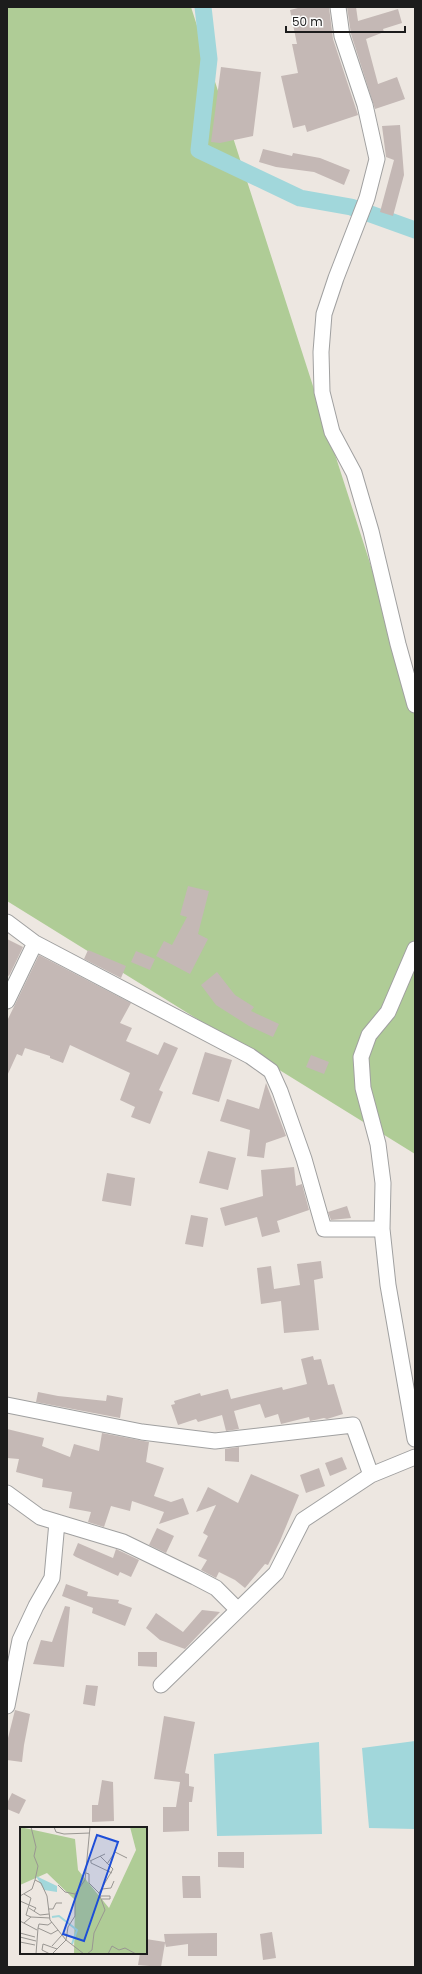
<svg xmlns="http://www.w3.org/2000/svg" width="422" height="1974" font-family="Poppins,sans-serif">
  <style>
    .forest { fill: #afcc96 }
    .water { fill: #a1d7db }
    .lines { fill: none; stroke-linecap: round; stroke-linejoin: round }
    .canal { stroke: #a1d7db; stroke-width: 17 }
    .building { fill: #c4b8b5 }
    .minor-casing { stroke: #a0a0a0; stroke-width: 17 }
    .minor { stroke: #fff; stroke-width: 15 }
    .inset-river { fill: none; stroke: #a1d7db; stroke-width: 2 }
    .inset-road { fill: none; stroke: #999692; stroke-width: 1 }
    .view { fill: #1d4ed8; fill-opacity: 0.15; stroke: #1d4ed8; stroke-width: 2 }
    .inset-edge { fill: none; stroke: #1c1c1c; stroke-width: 2 }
  </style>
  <rect width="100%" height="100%" fill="#ede7e1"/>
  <path class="forest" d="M 7,7 L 191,7 L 406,675 L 415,679 L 415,1154 L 7,901 Z"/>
  <path class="water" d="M 415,1741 L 415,1829 L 369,1828 L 362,1748 Z
    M 319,1742 L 322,1834 L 217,1836 L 214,1754 Z"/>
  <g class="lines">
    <path class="canal" d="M 203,7 L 209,59 L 199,150 L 300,198 L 351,207 L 415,230"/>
  </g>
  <path class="building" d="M 302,7 L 329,7 L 333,39 L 358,115 L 307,132 L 305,125 L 293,128 L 281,76 L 298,73 L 292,44 L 297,44 L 290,10 Z
    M 347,7 L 356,7 L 358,21 L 398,9 L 402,23 L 383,29 L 384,32 L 366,39 L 378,84 L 397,77 L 405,99 L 375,109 L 351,34 Z
    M 221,67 L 261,72 L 253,136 L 220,143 L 211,142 Z
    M 400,125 L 404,175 L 393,216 L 380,212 L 394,160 L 386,157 L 382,126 Z
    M 263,149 L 292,156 L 293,153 L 320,158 L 350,170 L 344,185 L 314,172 L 276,167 L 259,162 Z
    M 188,886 L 209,891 L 198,934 L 208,939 L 190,974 L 156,956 L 164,941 L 172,945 L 187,917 L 180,915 Z
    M 7,939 L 23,947 L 9,976 L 7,975 Z
    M 88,950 L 126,966 L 121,978 L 84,959 Z
    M 136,951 L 155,959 L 150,970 L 131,962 Z
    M 39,955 L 131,1003 L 120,1023 L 132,1028 L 126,1041 L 158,1055 L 164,1042 L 178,1048 L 159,1090 L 163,1092 L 150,1124 L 131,1117 L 135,1107 L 120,1100 L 130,1073 L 70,1045 L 63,1063 L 50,1058 L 50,1056 L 25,1048 L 22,1056 L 17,1054 L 7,1076 L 7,1021 Z
    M 217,972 L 235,995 L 254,1007 L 251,1011 L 279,1024 L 273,1037 L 249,1026 L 216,1005 L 201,985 Z
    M 205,1052 L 232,1060 L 219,1102 L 192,1094 Z
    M 311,1055 L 329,1062 L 324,1074 L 306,1067 Z
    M 266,1083 L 286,1136 L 266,1143 L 264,1158 L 247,1156 L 250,1130 L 220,1121 L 227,1099 L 259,1109 Z
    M 208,1151 L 236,1158 L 228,1190 L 199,1183 Z
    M 294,1167 L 296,1186 L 302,1184 L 309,1210 L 277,1221 L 280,1232 L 262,1237 L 257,1217 L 225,1226 L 220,1208 L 263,1196 L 261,1170 Z
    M 107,1173 L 135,1178 L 131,1206 L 102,1201 Z
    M 347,1206 L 351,1218 L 331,1220 L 328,1212 Z
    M 191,1215 L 208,1218 L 203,1247 L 185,1244 Z
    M 321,1261 L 323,1278 L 314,1280 L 319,1330 L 284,1333 L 281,1301 L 261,1304 L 257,1268 L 271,1266 L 274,1289 L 300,1285 L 297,1264 Z
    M 313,1356 L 314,1360 L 321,1359 L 328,1385 L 334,1384 L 343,1414 L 327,1419 L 324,1418 L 310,1421 L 309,1417 L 281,1424 L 278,1414 L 265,1418 L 260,1404 L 234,1411 L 239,1429 L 226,1431 L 222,1415 L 198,1422 L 196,1419 L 178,1425 L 171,1405 L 175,1404 L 174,1401 L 200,1393 L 201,1396 L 228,1389 L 231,1399 L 282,1387 L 283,1390 L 307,1384 L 301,1359 Z
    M 38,1392 L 58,1396 L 106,1401 L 107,1395 L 123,1398 L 120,1418 L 36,1402 Z
    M 7,1429 L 44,1438 L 42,1446 L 70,1457 L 74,1444 L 99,1451 L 102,1433 L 149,1442 L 146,1462 L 164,1468 L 154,1496 L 171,1502 L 183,1498 L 189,1514 L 159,1524 L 164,1512 L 132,1501 L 130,1511 L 111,1506 L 104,1527 L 88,1522 L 91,1512 L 69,1508 L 72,1492 L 42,1487 L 43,1479 L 16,1472 L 19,1459 L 7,1458 Z
    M 239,1447 L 239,1462 L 225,1461 L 225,1449 Z
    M 342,1457 L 347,1469 L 330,1476 L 325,1463 Z
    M 319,1468 L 325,1486 L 306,1493 L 300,1475 Z
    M 251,1474 L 299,1495 L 280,1541 L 268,1565 L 265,1564 L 245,1588 L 235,1580 L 219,1572 L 216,1578 L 201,1570 L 207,1560 L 198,1556 L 208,1536 L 203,1533 L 216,1505 L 196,1512 L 208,1487 L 238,1503 Z
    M 157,1528 L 174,1536 L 166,1553 L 149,1545 Z
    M 78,1543 L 113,1558 L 116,1549 L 139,1560 L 131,1577 L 120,1572 L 118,1576 L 76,1557 L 73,1555 Z
    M 66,1584 L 88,1592 L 87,1596 L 119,1600 L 118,1603 L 132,1608 L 125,1626 L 92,1613 L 93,1608 L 62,1596 Z
    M 65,1606 L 70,1607 L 64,1667 L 33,1664 L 41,1640 L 52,1642 Z
    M 202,1610 L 220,1612 L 185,1649 L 160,1640 L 146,1628 L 156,1613 L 183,1632 Z
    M 138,1652 L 157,1652 L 157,1667 L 138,1666 Z
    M 86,1685 L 98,1686 L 95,1706 L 83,1704 Z
    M 15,1710 L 30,1714 L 24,1745 L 22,1762 L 7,1760 L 7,1742 Z
    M 164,1716 L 195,1722 L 185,1773 L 189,1774 L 189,1786 L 194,1787 L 192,1802 L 189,1802 L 189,1831 L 163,1832 L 163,1807 L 176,1807 L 180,1782 L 154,1779 Z
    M 102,1780 L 113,1782 L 114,1821 L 92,1822 L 92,1805 L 98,1805 Z
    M 12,1793 L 26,1800 L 19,1814 L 7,1809 L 7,1803 Z
    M 218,1852 L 244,1852 L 244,1868 L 218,1867 Z
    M 182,1876 L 200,1876 L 201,1898 L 183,1898 Z
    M 272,1932 L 276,1958 L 263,1960 L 260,1934 Z
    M 217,1933 L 217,1956 L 188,1956 L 188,1944 L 166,1947 L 165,1943 L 161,1967 L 138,1965 L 140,1953 L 146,1953 L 146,1939 L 165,1942 L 164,1934 Z"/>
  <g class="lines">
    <g class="minor-casing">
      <path id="minor" d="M 338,7 L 342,36 L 365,105 L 377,159 L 367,198 L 336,278 L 324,314 L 321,352 L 322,392 L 332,432 L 354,473 L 371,531 L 398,644 L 415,705
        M 7,922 L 35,943
        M 415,949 L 388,1012 L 369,1035 L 361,1057 L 363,1088 L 378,1144 L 383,1183 L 382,1229 L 388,1285 L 415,1439
        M 7,1001 L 35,943 L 250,1056 L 271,1071 L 280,1091 L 304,1159 L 324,1229 L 382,1229
        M 7,1405 L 142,1432 L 215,1441 L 353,1425 L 371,1475
        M 7,1493 L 40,1517 L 123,1542 L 195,1577 L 216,1588 L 238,1610
        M 161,1685 L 276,1573 L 303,1520 L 371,1475 L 415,1457
        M 7,1706 L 20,1640 L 36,1606 L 52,1578 L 57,1522"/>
    </g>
    <use href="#minor" class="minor"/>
  </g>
  <g transform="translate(20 1827)">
    <rect width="127" height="127" fill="#ede7e1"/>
    <path d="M 0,0 L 55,12 L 58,43 L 89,81 L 116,23 L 110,0 L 127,0 L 127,127 L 54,127 L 55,73 L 27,46 L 0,58 Z" fill="#afcc96"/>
    <path d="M 16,49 L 37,59 L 37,65 L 24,63 Z" fill="#a1d7db"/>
    <path class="inset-river" d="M 32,90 L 39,89 L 57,103 L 52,117"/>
    <path class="inset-road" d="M 11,0 L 16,20 L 14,29 L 18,39 L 15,53 L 21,56 L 27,69 L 30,93 L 46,113 L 32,127M 34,0 L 36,5 L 44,7 L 70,6M 70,34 L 85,27M 71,34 L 71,36 L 92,46M 87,37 L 95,25 L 107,31M 66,46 L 69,47 L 69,56 L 79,66 L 93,42 L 80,29M 38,58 L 45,65 L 55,67M 82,62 L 91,61 L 94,54M 4,67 L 11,71 L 6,88 L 11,90M 0,69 L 12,62 L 15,53M 81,69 L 90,69 L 90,72 L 82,72M 0,74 L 16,81 L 14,84M 9,81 L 20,88 L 29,87M 28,82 L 33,82 L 36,76 L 42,76M 0,94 L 17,103M 4,96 L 11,90 L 30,91M 18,101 L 19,97 L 28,98 L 32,95M 0,106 L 15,110M 0,110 L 16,114M 0,115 L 15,118M 32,119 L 42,108M 16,127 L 18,101 L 31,107 L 38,103M 30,127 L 22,123 L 23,117 L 37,122M 64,127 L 46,113 L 48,100 L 55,89 L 55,67 L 65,53 L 70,0M 67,127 L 72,123 L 74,106 L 85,83 L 79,66M 88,127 L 92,119 L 99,123 L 105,121 L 116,127"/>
    <path class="view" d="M 77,8 L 98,15 L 64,114 L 43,107 Z"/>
    <rect width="127" height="127" class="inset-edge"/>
  </g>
  <rect width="422" height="1974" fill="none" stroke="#1c1c1c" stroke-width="16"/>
  <path d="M286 26v6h119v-6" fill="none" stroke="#1c1c1c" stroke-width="2"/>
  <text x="292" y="26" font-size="12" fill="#1c1c1c" stroke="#ffffff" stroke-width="3" paint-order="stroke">50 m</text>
</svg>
